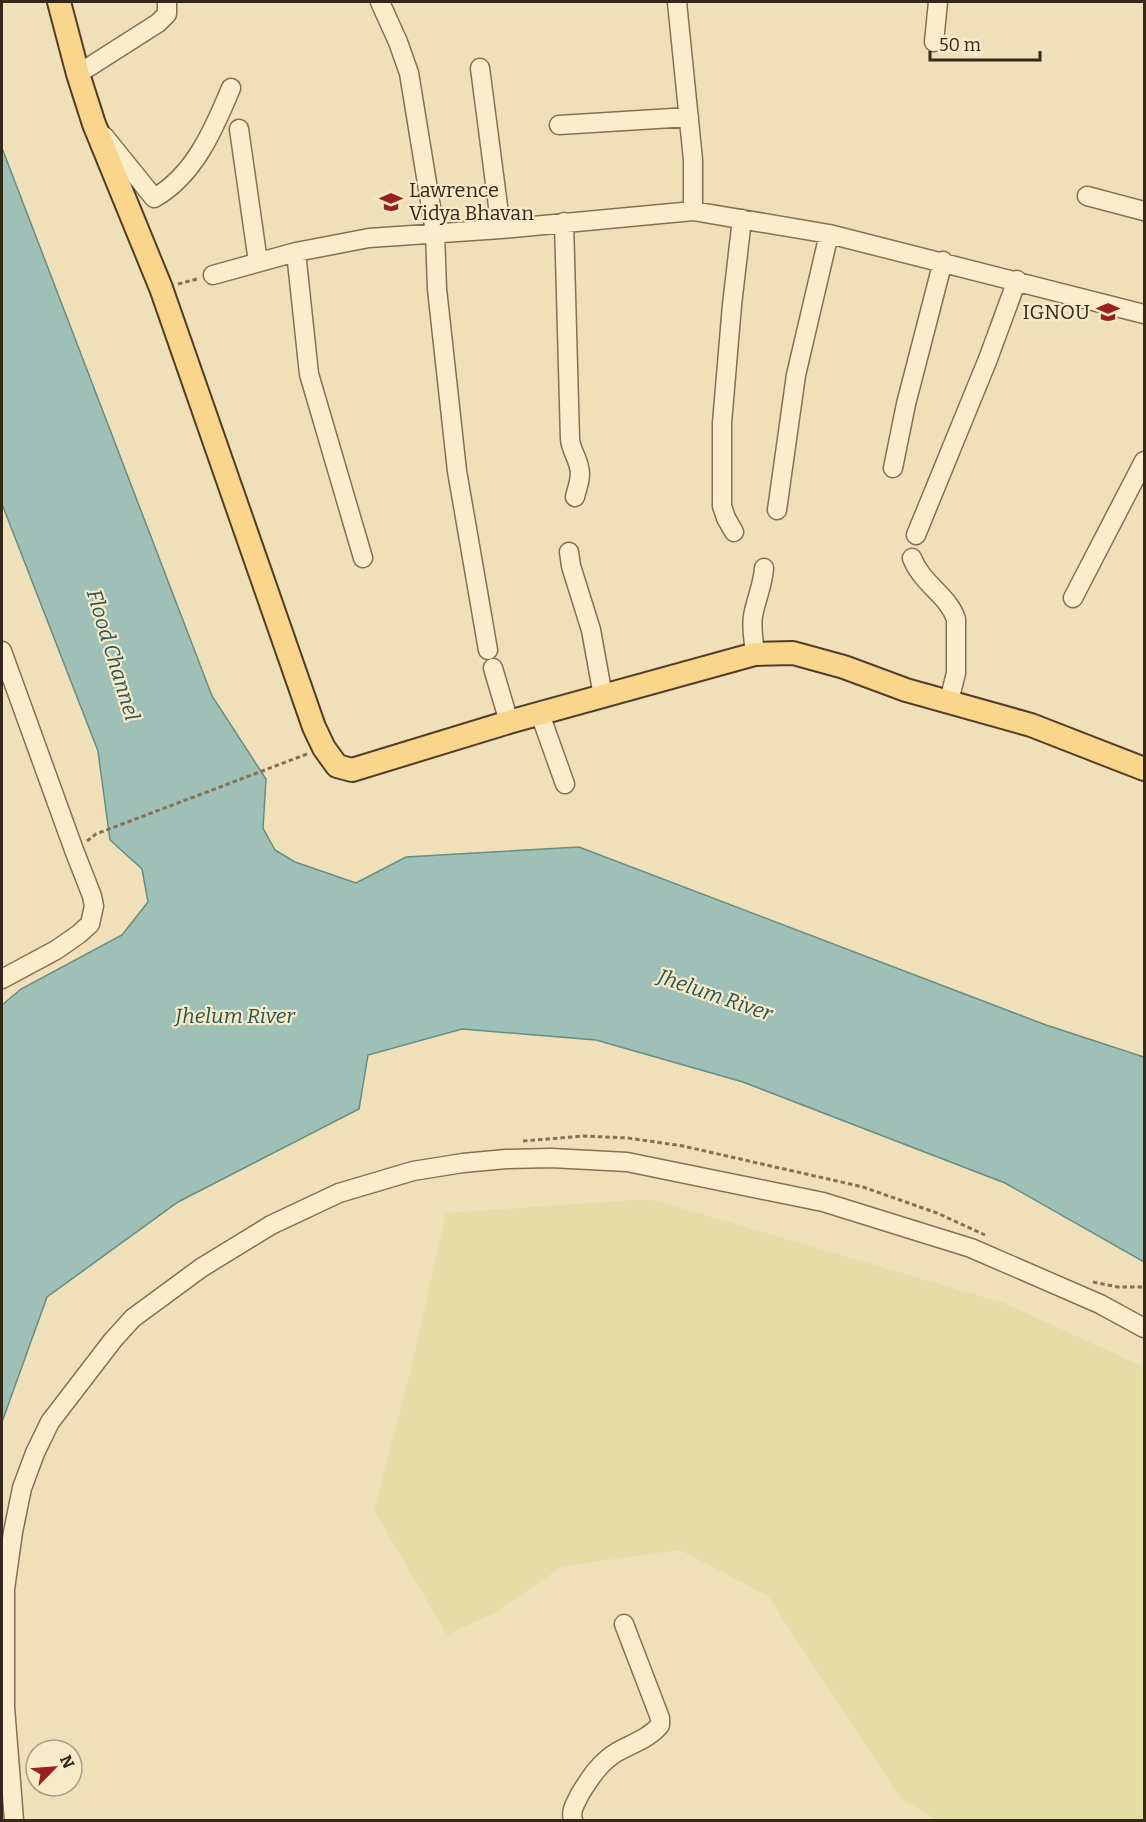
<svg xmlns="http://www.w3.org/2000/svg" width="1146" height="1822" font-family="Bitter,serif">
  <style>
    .farmland { fill: #e6dca6 }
    .water { fill: #9ec0b6; stroke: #668d83; stroke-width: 1.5 }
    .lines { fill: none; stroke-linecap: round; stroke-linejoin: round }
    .minor-casing { stroke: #876f53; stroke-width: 21 }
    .major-casing { stroke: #543d28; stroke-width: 26 }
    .path { stroke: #876f53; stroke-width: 3; stroke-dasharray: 4.5 3; stroke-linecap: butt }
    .minor { stroke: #fbedcc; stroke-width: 18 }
    .major { stroke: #f8d68c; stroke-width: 22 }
    .labels { text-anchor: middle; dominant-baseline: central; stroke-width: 4.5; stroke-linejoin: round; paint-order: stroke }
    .poi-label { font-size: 20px; fill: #352719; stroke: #f7eac9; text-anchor: start }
    .water-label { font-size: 21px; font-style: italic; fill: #275653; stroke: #f7eac9 }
  </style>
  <rect width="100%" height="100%" fill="#f0e0b9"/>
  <path class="farmland" d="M 650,1199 L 1004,1303 L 1144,1367 L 1144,1820 L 937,1820 L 900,1798 L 768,1596 L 680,1550 L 563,1566 L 494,1613 L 447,1635 L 374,1510 L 410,1373 L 446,1213 Z"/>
  <path class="water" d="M 2,148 L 212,696 L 266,779 L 263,828 L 275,850 L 295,862 L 356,883 L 406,857 L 579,847 L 1046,1025 L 1144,1057 L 1144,1262 L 1005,1183 L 743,1082 L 596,1040 L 462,1029 L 368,1055 L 359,1109 L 178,1202 L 47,1297 L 2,1422 L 2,1005 L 21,989 L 122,935 L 148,902 L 142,869 L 110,840 L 98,751 L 2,504 Z"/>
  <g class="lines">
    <g class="minor-casing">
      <path id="minor" d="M 380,2 L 398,42 L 409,73 L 435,232 L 437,289 L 457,471 L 488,650
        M 677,2 L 693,160 L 693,211
        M 934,42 L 938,2
        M 480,68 L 501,229
        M 78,74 L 158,23 L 167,14 L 167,2
        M 559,125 L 689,117
        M 239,129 L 258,262
        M 104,136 L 154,198 C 194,176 214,129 231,88
        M 1087,196 L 1144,211
        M 564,222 L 570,439 C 571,450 577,457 579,467 C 582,477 577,488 575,497
        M 296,252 L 309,374 L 363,558
        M 213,275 L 296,252 L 369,238 L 501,229 L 693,211 L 829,234 L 1144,314
        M 893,468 L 906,404 L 943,261
        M 777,510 L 796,375 L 829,234
        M 734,532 L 726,518 L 722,506 L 722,423 L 732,305 L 742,219
        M 916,535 L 988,359 L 1017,280
        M 569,552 L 571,566 L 591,630 L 603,696
        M 912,558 C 922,584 948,595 956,619 L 956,673 L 949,701
        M 1073,598 L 1144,461
        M 2,651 L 74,850 L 92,896 L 94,906 L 90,924 L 79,934 L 56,950 L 2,979
        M 755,654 C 754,641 751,629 753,616 C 756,599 763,585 764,568
        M 493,668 L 509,722
        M 540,714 L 565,784
        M 14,1820 L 5,1707 L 5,1589 L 13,1532 L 22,1488 L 35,1453 L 50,1422 L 113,1340 L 133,1318 L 201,1268 L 271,1225 L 339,1193 L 413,1171 L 463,1163 L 506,1159 L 551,1158 L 627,1162 L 823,1202 L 971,1248 L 1100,1304 L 1144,1328
        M 573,1820 C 570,1810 576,1803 580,1794 C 590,1778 600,1762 617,1752 C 631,1744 650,1738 660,1725 L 660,1718 L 624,1624"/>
    </g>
    <g class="major-casing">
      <path id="major" d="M 59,2 L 78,74 L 94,124 L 161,288 L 314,727 L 324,748 L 337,766 L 352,770 L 509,722 L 755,654 L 793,653 L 844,667 L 906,690 L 1031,725 L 1144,769"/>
    </g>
    <path class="path" d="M 178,284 L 197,279
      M 87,841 L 96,834 L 307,754
      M 523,1141 L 583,1136 L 628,1138 L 683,1146 L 863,1187 L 937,1213 L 985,1235
      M 1093,1282 L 1118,1287 L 1144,1287"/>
    <use href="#minor" class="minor"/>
    <use href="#major" class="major"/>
  </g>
  <defs>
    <g id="school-bare" transform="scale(1.8)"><path d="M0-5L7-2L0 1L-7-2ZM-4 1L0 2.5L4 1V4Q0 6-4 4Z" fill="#9a2021" stroke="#f7eac9" stroke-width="2.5" paint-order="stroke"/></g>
  </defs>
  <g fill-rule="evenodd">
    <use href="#school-bare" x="391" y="202"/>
    <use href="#school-bare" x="1108" y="312"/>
  </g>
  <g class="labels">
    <g class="poi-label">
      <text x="409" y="190">Lawrence<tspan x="409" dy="23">Vidya Bhavan</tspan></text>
      <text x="1090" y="312" text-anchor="end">IGNOU</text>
    </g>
    <g class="water-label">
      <text transform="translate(113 655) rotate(73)">Flood Channel</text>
      <text transform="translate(715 995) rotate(19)">Jhelum River</text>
      <text x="235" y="1016">Jhelum River</text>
    </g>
  </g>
  <rect width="1146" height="1822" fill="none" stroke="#352719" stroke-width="6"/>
  <g transform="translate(54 1768) rotate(65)"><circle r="28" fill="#f7eac9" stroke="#a99c83" stroke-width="1.5"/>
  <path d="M0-4.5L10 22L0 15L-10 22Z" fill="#9a2021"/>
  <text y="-9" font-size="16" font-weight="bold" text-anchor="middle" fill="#352719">N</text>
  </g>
  <path d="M930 51v9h110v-9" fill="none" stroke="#352719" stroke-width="3"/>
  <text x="939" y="51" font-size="18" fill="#352719" stroke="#f7eac9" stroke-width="4.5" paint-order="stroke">50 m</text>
</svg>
